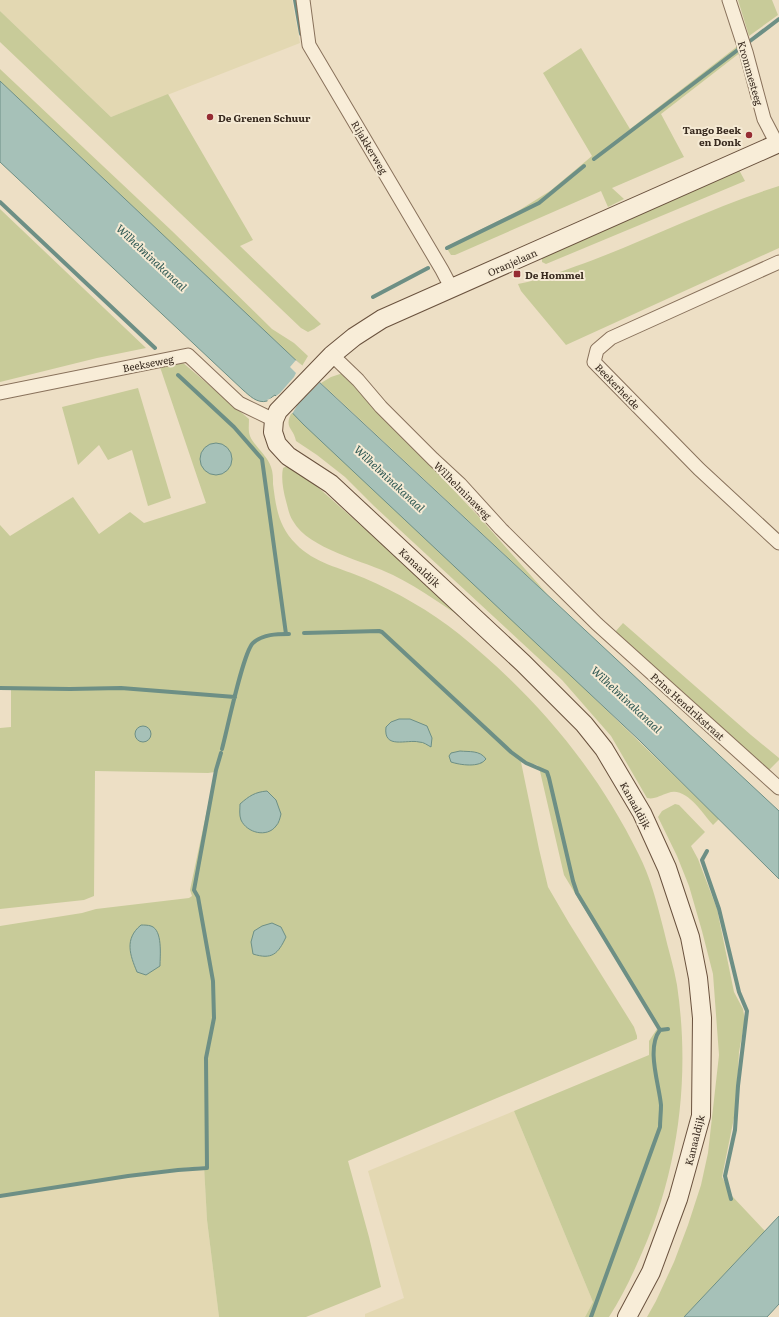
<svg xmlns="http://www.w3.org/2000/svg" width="779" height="1317" font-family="Literata,serif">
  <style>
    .farmland { fill: #e3d8b2 }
    .green { fill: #c8cb99; fill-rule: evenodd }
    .water { fill: #a6c1b8; stroke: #6d8f85 }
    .pier { fill: #eddfc5 }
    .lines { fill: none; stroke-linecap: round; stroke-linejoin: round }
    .stream { stroke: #6d8f85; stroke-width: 4 }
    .street-casing { stroke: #88715b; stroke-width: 15 }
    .secondary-casing { stroke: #6a523e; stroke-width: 20 }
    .street { stroke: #f8edd8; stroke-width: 13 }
    .secondary { stroke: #f8edd8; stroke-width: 18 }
    .poi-dot { fill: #962c33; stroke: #f5ead4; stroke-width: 1.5 }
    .labels { text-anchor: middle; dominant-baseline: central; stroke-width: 4; stroke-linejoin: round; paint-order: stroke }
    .street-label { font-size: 10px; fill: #382a1f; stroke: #f5ead4 }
    .poi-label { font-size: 10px; font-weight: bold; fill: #382a1f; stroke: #f5ead4; text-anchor: start }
    .water-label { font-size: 11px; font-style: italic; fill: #2e5853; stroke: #f5ead4 }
  </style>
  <rect width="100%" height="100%" fill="#eddfc5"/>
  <path class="farmland" d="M 0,0 L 292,0 L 300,43 L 111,117 L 0,11 Z
    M 514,1111 L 593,1302 L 585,1317 L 365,1317 L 365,1314 L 404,1298 L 368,1171 Z
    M 204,1166 L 207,1220 L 219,1317 L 0,1317 L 0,1195 L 125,1176 L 145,1172 Z"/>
  <path class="green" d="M 738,0 L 772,0 L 778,15 L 749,36 Z
    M 0,11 L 111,117 L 168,94 L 253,240 L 240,246 L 321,324 L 314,329 L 308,332 L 301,328 L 0,42 Z
    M 739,45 L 741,52 L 661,114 L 684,157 L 612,188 L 624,199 L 608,207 L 601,191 L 455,255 L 451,255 L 446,247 L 518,211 L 550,191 L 592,156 L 543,73 L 581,48 L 630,129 Z
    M 0,69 L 172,231 L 272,329 L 294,343 L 308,356 L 302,366 L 0,81 Z
    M 738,168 L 745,181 L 546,264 L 542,262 L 542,257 Z
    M 779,186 L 779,248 L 566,345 L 521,291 L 518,284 C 543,279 568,269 593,260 C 655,236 715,206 779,186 Z
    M 0,209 L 146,348 L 97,358 L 0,382 Z
    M 182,362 L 249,419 C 249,424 248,431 250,436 C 254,446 267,455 271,467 C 273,472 273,478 273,484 C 276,507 278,526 296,544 C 314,563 341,568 364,578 C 397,592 430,611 459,634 C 534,695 595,766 638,853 C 651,878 657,904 664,931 C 668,949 674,967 677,985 C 691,1079 678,1177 637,1264 C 629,1282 620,1300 609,1317 L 585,1317 L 593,1302 L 514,1111 L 649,1055 L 649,1041 L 657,1029 L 656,1024 L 648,1010 L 579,900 L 564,875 L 539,767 L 537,765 L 521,762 L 539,849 L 548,887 L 569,923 L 634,1027 L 637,1036 L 637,1039 L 348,1161 L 369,1237 L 381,1287 L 306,1317 L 219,1317 L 207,1220 L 204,1166 L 145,1172 L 125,1176 L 0,1195 L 0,926 L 82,913 L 96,909 L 189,898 L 192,896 L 190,890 L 215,772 L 208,773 L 95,771 L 94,896 L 84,900 L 0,909 L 0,728 L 11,727 L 11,687 L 0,686 L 0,525 L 10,536 L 73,497 L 99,534 L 130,512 L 144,523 L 206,503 L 160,367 ZM 204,449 L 224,473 L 218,475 L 200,455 Z
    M 343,373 L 480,518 L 548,595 L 321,383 L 331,377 Z
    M 138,388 L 171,498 L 148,506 L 132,450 L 108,460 L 99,445 L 78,465 L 62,407 Z
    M 292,412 L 553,658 L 719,819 L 713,825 C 702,813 686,786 668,793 C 661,795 654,800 647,798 L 611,736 L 562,680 L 374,506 L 345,477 L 317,455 L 296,441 C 294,428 283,428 292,412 Z
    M 287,466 L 303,474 L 473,625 C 447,608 421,589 393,575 C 365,561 308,549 293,521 C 289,515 288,508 286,501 C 283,490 281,478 283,468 Z
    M 623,623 L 751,735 L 779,758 L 779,760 L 765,774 L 615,632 Z
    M 675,804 L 679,805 L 705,832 L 691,846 L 698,859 L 717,909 L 734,992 L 743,1009 L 745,1020 L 739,1052 L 736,1108 L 722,1177 L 732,1196 L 765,1231 L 684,1317 L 647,1317 L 656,1301 L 674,1262 L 688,1225 L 701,1185 L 708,1153 L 719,1055 L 713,974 L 702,931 L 689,886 L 677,856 L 658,817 L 662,811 Z"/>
  <path class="water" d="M 0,81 L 302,366 L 779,811 L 779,879 L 639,740 L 304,425 L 275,395 C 273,396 269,400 267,401 C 257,404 249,395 243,390 L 0,162 Z
    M200 459a16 16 0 1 1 32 0a16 16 0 1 1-32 0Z
    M 399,719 L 410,719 L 427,726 L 432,738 L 431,747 C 427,745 424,742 419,742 C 407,739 383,750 386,727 L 391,722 Z
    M135 734a8 8 0 1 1 16 0a8 8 0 1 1-16 0Z
    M 460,751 C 469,752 480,750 486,759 C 480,768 460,765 451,762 L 449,756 L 451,753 Z
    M 267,791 L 276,800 L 281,814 C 280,818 279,823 276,826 C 267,838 247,833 241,820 C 239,815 240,809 240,804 C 249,796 255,792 267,791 Z
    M 272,923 L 281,927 L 286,937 C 278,954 272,960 253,954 L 251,942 L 254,931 L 262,926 Z
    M 141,925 C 144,925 148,925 151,926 C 163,930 160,956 160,966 L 146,975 L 137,972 C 130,955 124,939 141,925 Z
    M 779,1216 L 779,1304 L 767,1317 L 684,1317 Z"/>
  <path class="pier" d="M 296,360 L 303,366 L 304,365 L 321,381 L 298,404 L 292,414 L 275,397 L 269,402 L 267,400 L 276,396 L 280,393 L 294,377 L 296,373 L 290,367 Z"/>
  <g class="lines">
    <path class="stream" d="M 295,0 L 301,34
      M 750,41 L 779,19
      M 594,159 L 739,49
      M 0,202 L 155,348
      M 447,248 L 539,203 L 584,166
      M 373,297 L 428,268
      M 178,375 L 234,427 L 262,459 L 286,634
      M 304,633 L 379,631 L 382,632 L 511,752 L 526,763 L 547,772 L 549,778 L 573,881 L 577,893 L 660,1030
      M 0,688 L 70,689 L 121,688 L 235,697
      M 222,749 C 227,731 243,652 253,643 C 263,634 277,634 289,634
      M 707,851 L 702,860 L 719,909 L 739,992 L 747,1011 L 738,1086 L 735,1130 L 725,1176 L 731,1199
      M 0,1196 L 128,1176 L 178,1170 L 207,1168 L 206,1058 L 214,1018 L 213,981 L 198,897 L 194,890 L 216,770 L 221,753
      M 591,1317 L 660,1127 C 660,1120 661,1113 661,1105 C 659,1084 646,1048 660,1030 L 668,1029"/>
    <g class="street-casing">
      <path id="street" d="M 303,0 L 309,45 L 442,270 L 452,289
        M 729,0 L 746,52 L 764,119 L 777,144
        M 779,262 L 611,338 L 597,350 L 594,362 L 699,469 L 779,543
        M 332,355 L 358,380 L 381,407 L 433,459 L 460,484 L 501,529 L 597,624 L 779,788
        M 0,393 L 188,355 L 239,403 L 274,420"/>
    </g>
    <g class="secondary-casing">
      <path id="secondary" d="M 627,1317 L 651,1272 L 678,1199 L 701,1116 L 702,1018 L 698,978 L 690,937 L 667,868 L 642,813 L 604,749 L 584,724 L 523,663 L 331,484 L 288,456 L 277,444 L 273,432 L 274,420 L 278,411 L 332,355 L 354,337 L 382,319 L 779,143"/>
    </g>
    <use href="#street" class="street"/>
    <use href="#secondary" class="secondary"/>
  </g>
  <g class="poi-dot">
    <circle cx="210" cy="117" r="4"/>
    <circle cx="749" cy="135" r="4"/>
    <rect x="513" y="270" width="8" height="8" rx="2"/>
  </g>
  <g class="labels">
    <g class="street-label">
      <text transform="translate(751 73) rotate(74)">Krommesteeg</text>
      <text transform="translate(370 147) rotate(59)">Rijakkerweg</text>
      <text transform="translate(512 262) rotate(-24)">Oranjelaan</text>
      <text transform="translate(148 363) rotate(-11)">Beekseweg</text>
      <text transform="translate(618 386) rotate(46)">Beekerheide</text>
      <text transform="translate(463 490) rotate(45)">Wilhelminaweg</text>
      <text transform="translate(420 567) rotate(43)">Kanaaldijk</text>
      <text transform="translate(688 706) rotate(42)">Prins Hendrikstraat</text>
      <text transform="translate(636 805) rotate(61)">Kanaaldijk</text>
      <text transform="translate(694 1140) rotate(-76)">Kanaaldijk</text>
    </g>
    <g class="poi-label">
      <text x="218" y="117">De Grenen Schuur</text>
      <text x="741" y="129" text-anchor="end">Tango Beek<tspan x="741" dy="12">en Donk</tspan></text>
      <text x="525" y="274">De Hommel</text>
    </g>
    <g class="water-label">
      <text transform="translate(152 257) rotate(43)">Wilhelminakanaal</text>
      <text transform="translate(390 478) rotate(43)">Wilhelminakanaal</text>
      <text transform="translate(627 699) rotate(43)">Wilhelminakanaal</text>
    </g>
  </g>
</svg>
